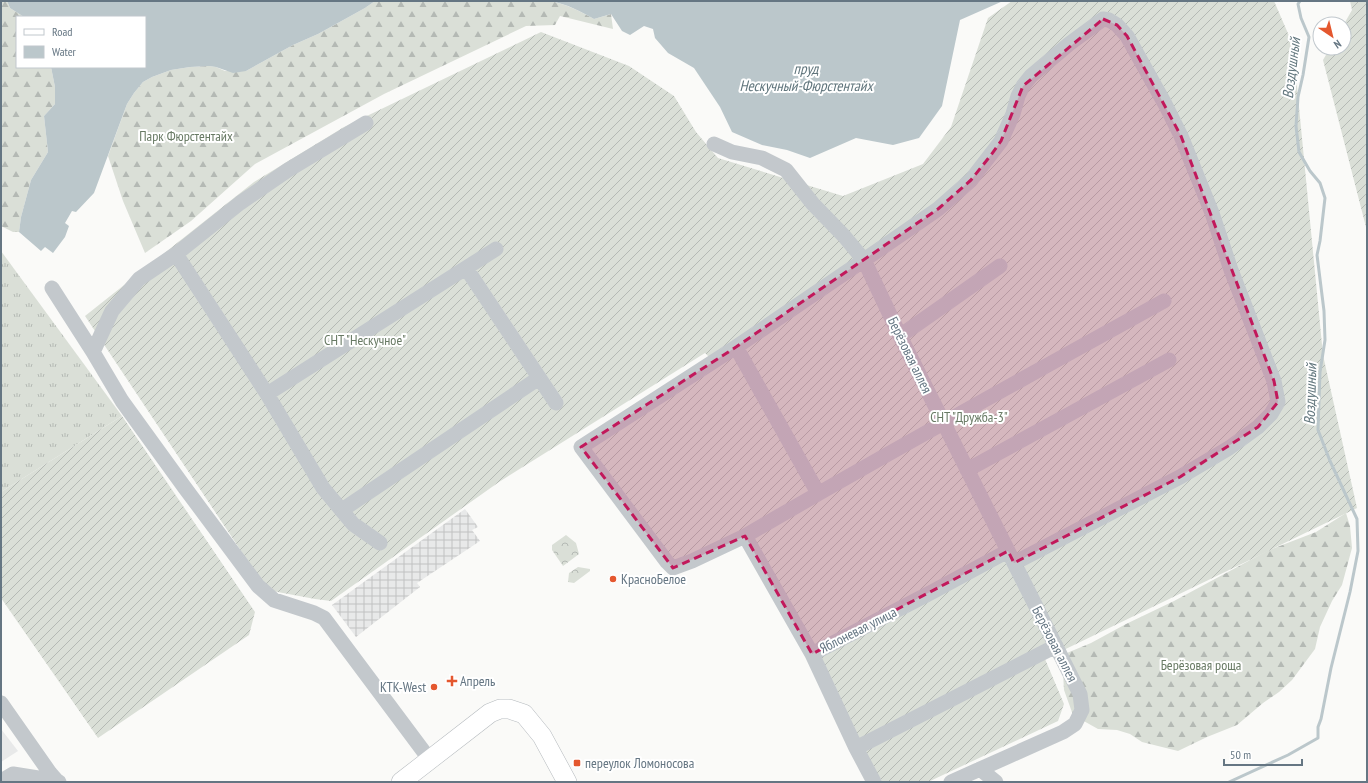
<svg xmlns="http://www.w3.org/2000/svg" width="1368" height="783" font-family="'PT Sans Narrow',sans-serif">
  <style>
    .built { fill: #e8e9e9 }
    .industrial { fill: url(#industrial-grid) }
    .grass { fill: url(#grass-tufts) }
    .forest { fill: url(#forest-firs) }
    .park { fill: url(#park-crowns) }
    .garden { fill: url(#garden-furrows) }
    .water { fill: #bbc7cb }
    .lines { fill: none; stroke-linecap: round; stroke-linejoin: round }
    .stream { stroke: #bbc7cb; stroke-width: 3 }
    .major-casing { stroke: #b5babe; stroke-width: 20 }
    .minor { stroke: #c3c8cc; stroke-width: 15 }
    .major { stroke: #fff; stroke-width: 19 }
    .marked { fill: #c2185b; fill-opacity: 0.2; stroke: #c2185b; stroke-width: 3; stroke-dasharray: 8 5; stroke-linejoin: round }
    .poi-dot { fill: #e4572e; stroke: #fff; stroke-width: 1.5 }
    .labels { text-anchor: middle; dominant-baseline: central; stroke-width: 4; stroke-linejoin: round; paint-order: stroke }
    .park-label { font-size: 14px; fill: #687a64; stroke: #fff }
    .street-label { font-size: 14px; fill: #657683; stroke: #fff }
    .poi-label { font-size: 14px; fill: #657683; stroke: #fff; text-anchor: start }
    .water-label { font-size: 15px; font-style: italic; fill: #60757c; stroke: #fff }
  </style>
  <defs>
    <pattern id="industrial-grid" width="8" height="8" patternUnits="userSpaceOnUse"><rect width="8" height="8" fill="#e8e9e9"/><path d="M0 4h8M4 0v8" fill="none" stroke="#c0c1c2"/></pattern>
    <pattern id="grass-tufts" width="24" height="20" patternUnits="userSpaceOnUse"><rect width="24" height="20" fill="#dadfd7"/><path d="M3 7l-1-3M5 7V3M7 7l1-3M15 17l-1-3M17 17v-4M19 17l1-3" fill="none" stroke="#b4b9b4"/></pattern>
    <pattern id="forest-firs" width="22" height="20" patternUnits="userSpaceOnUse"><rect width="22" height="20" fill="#dadfd7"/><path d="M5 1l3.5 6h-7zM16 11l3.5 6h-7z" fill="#b4b9b4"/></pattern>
    <pattern id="park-crowns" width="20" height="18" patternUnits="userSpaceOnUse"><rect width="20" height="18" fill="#dadfd7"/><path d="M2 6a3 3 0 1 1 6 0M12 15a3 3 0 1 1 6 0" fill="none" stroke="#b4b9b4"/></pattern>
    <pattern id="garden-furrows" width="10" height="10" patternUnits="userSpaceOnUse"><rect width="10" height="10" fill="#dadfd7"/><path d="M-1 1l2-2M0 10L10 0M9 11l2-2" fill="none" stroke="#b4b9b4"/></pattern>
  </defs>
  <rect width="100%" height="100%" fill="#fafaf8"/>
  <path class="built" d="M 1,729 L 18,751 L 1,762 Z"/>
  <path class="industrial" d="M 465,509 L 478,527 L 472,530 L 480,541 L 417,583 L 420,587 L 356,637 L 332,605 Z"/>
  <path class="grass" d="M 1,251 L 122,416 L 1,492 Z"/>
  <path class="forest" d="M 1,1 L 7,1 L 10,8 L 24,17 L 17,17 L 17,67 L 51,67 L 55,87 L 55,104 L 44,116 L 48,152 L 31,180 L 21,217 L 19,232 L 13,232 L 1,226 Z
    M 375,1 L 550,1 C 568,5 578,10 594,19 L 611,14 L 613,29 L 560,16 L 555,25 L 526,26 L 384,94 L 255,164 L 191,221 L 145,253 L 123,201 L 108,156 L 127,104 L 134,93 L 143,82 L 152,77 L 171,70 L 190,67 L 209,66 L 216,67 L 225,71 L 246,71 L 293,45 L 318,34 L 365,8 Z
    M 1346,513 L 1350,526 L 1352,548 L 1342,585 L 1332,601 L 1320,627 L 1315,649 L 1292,680 L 1279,692 L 1263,703 L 1237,725 L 1207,737 L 1178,751 L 1142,742 L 1130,734 L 1117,730 L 1098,729 L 1073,715 L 1064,690 L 1062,655 L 1091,643 L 1126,624 L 1174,601 L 1267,551 L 1316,532 Z"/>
  <path class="park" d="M 566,535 L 576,543 L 579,554 L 563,566 L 552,550 L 552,545 Z
    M 578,567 L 590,569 L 590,571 L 574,583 L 568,582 L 569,573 Z"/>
  <path class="garden" d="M 1012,1 L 1274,1 L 1293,45 L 1323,355 L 1357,508 L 1045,659 L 1064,704 L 1058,721 L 928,782 L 877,782 L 743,531 L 677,564 L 587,443 L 713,361 L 705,353 L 499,482 L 331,601 L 315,599 L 267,590 L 85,316 L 254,182 L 344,127 L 541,32 L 629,66 L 674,96 L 696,132 L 718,158 L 843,196 L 923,164 L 951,127 L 988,18 Z
    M 1350,1 L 1367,1 L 1367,231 L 1323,60 L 1330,48 L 1344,48 L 1344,24 L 1352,10 Z
    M 122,416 L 255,612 L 249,635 L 98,738 L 1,598 L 1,492 Z"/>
  <path class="water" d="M 7,1 L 375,1 L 365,8 L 318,34 L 293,45 L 246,71 L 233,73 L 216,67 L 209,66 L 190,67 L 171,70 L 152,77 L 143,82 L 134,93 L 127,104 L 94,193 L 76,212 L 72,211 L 65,223 L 69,226 L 65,237 L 53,253 L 45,247 L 41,251 L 19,232 L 21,217 L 31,180 L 48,152 L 44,116 L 55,104 L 55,87 L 51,67 L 145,67 L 145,17 L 24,17 L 10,8 Z
    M 550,1 L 1003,1 L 960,20 L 942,106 L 919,138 L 893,145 L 856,138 L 810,158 L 787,150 L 762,145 L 732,132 L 720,107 L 694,68 L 668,53 L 655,38 L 653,29 L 644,26 L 630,35 L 622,31 L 611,14 L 594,19 C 578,10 569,5 550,1 Z"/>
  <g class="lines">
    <path class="stream" d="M 1229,782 L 1288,755 L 1318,738 L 1318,727 L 1321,719 L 1331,668 L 1350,592 L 1358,551 L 1357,519 L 1337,476 L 1330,461 L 1318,430 L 1320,372 L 1325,340 L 1324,311 L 1317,255 L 1320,241 L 1325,198 L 1320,183 L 1310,171 L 1299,152 L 1296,126 L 1298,97 L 1303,75 L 1309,37 L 1301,18 L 1298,4 L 1300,1"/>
    <g class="major-casing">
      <path id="major" d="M 401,782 L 472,727 L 490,713 L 500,709 L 509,709 L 524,714 L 542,736 L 567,782"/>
    </g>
    <path class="minor" d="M 366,123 L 288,170 L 240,203 L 176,254 L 267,394 L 323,488 L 353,524 L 380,543
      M 714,144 L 732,152 L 762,158 L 786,170 L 813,204 L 844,236 L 864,260 L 938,209 L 971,180 L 1001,141 L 1013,114 L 1018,96 L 1023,86 L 1031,76 L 1069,44 L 1103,19 L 1109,20 L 1117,25 L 1127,36 L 1165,104 L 1181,136 L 1212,213 L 1231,270 L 1274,381 L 1278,402 L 1271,414 L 1258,427 L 1229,448 L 1180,477 L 1014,563
      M 466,268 L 556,403
      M 52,288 L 93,352 L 122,401 L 185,488 L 258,586 L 274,600 L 314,613 L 324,618 L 430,760
      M 900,336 L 1000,266
      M 736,347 L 818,493
      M 93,352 L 112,311 L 139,279 L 176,254
      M 267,394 L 496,249
      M 967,470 L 1169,360
      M 342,510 L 539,378
      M 745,536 L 692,561 L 673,568 L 667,562 L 581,447 L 736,347 L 864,260 L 900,336 L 1080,694 L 1082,710 L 1075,724 L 1063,732 L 951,782
      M 812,654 L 745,536 C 883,455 1024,378 1164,301
      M 1,703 L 50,773 L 57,781 L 59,782
      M 856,748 L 1056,646
      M 980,769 L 996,782
      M 1,781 L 13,774 L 57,781
      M 874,782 L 856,748 L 812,654 L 932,592 L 1008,551"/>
    <use href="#major" class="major"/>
  </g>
  <path class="marked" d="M 1103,19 L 1117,25 L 1127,36 L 1181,136 L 1274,381 L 1278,402 L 1258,427 L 1180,477 L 1014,563 L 1008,551 L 812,654 L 745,536 L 673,568 L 581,447 L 736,347 L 938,209 L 971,180 L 991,155 L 1001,141 L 1023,86 Z"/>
  <g class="poi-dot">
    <circle cx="613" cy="579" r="4"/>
    <path d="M450 675h4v4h4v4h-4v4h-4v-4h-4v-4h4z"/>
    <circle cx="434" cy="687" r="4"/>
    <rect x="573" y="759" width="8" height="8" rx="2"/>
  </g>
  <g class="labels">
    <g class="park-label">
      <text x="186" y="136">Парк Фюрстентайх</text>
      <text x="365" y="340">СНТ "Нескучное"</text>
      <text x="969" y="417">СНТ "Дружба-3"</text>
      <text x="1201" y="665">Берёзовая роща</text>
    </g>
    <g class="street-label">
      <text transform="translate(910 355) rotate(64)">Берёзовая аллея</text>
      <text transform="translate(858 630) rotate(-27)">Яблоневая улица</text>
      <text transform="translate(1055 644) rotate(63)">Берёзовая аллея</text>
    </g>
    <g class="poi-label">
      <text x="621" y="579">КрасноБелое</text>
      <text x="460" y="681">Апрель</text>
      <text x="426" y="687" text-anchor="end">KTK-West</text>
      <text x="585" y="763">переулок Ломоносова</text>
    </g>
    <g class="water-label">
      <text x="806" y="68">пруд<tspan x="806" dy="17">Нескучный-Фюрстентайх</tspan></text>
      <text transform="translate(1291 68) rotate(-83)">Воздушный</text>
      <text transform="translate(1310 394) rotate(-88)">Воздушный</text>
    </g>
  </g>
  <rect width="1368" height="783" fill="none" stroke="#657683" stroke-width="4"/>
  <rect x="16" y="16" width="130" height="52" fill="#ffffff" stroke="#c1c8cd"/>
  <rect x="24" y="29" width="20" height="6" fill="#ffffff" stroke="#c1c8cd"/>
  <text x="52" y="36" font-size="12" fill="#657683">Road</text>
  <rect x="24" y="46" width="20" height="12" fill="#bbc7cb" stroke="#c1c8cd"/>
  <text x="52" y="56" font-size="12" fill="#657683">Water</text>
  <g transform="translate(1332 36) rotate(145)"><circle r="19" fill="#ffffff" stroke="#c1c8cd"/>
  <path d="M0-3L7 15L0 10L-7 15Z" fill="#e4572e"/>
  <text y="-6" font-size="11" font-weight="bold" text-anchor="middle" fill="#657683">N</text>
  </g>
  <path d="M1224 759v6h78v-6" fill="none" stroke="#657683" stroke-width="2"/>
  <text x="1230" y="759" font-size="12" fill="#657683" stroke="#ffffff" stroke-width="3" paint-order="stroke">50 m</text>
</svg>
